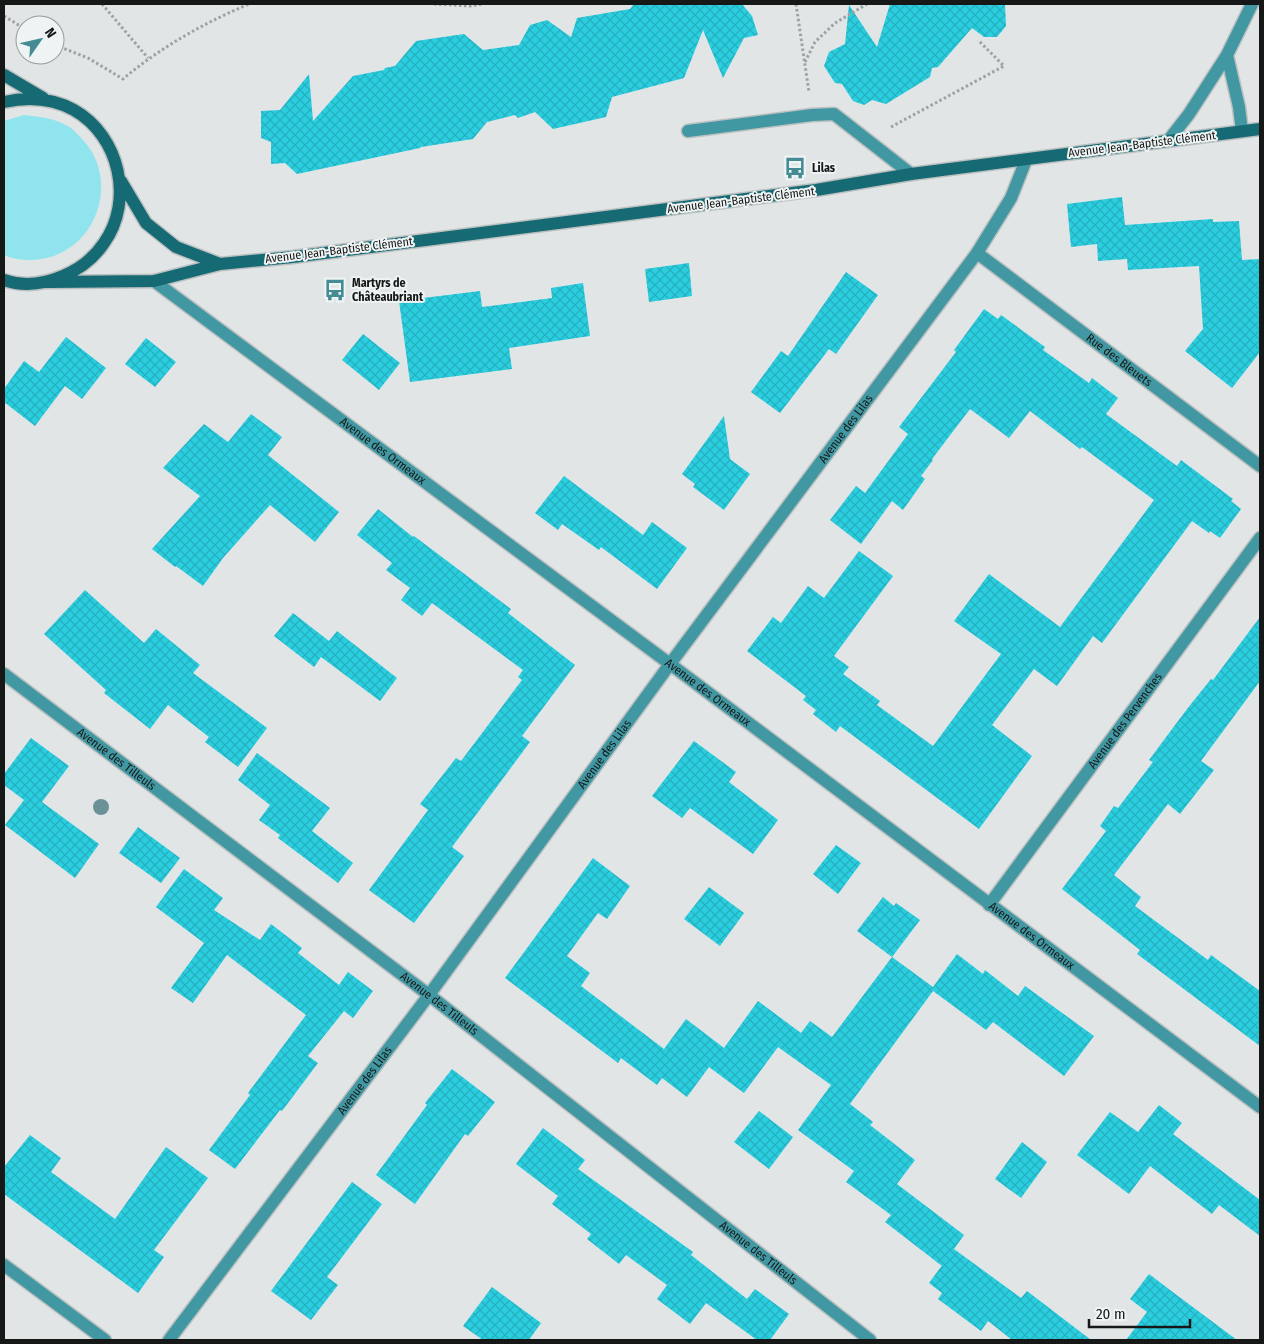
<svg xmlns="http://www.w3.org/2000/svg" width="1264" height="1344" font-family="'Fira Sans Condensed',sans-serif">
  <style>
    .grass { fill: #8fe4ee }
    .building { fill: url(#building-cross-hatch) }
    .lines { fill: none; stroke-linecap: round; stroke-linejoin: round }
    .lane-casing { stroke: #bcc0c1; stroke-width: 15 }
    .street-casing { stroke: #bcc0c1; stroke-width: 15 }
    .secondary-casing { stroke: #bcc0c1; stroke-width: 15 }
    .path { stroke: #9fa2a3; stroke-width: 3; stroke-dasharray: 2.5 2.5; stroke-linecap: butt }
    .lane { stroke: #4198a2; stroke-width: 12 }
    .street { stroke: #4198a2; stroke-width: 12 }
    .secondary { stroke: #166a73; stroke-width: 12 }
    .tree { fill: #6a9196 }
    .labels { text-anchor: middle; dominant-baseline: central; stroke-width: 4; stroke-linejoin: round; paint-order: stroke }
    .street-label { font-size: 12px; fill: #161717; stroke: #eef3f3 }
    .poi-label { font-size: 12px; font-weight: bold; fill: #161717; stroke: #eef3f3; text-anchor: start }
  </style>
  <defs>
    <pattern id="building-cross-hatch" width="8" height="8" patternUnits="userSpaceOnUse" patternTransform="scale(1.25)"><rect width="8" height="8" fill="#2acedf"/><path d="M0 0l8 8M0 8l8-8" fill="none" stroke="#25b0bf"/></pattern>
  </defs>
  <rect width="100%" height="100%" fill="#e1e5e6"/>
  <path class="grass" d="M 24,115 C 40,117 56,118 71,128 C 75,131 78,135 82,139 C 121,179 97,251 41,259 C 29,261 15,260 4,255 L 4,121 Z"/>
  <path class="building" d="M 634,4 L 742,4 L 752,16 L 758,35 L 744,38 L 723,78 L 703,30 L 684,78 L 612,97 L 606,117 L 553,129 L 535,112 L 518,118 L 515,115 L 487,122 L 473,139 L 421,147 L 420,148 L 297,174 L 285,163 L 271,164 L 271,142 L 261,138 L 261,111 L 280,110 L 309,74 L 313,121 L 353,76 L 384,70 L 385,68 L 395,66 L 416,41 L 464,34 L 483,50 L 519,45 L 530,25 L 547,20 L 571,37 L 577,18 L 630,9 Z
    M 890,4 L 1005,4 L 1006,26 L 997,37 L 984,37 L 972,28 L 938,67 L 932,68 L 930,77 L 886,104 L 872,100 L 864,105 L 853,101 L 842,84 L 835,83 L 824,66 L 829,52 L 845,44 L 849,5 L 877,47 Z
    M 1122,197 L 1125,225 L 1213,219 L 1213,222 L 1239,221 L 1242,260 L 1260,259 L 1260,352 L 1232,388 L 1185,351 L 1203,329 L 1199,266 L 1128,270 L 1127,259 L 1098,261 L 1097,244 L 1071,247 L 1067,204 Z
    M 689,263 L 692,296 L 649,302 L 645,269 Z
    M 846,272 L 878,295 L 836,354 L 829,349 L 780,413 L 751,392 L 781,351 L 788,356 Z
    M 583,283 L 590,336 L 509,348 L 512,369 L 410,382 L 399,301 L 480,291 L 482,307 L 552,298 L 551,288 Z
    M 984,309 L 998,319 L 1001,315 L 1045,347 L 1043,350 L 1089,383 L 1092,378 L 1118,398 L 1106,414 L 1177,466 L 1181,460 L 1233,499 L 1231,501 L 1241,509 L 1220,538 L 1210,531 L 1209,533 L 1192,521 L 1102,643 L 1093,636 L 1057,686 L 1034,669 L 992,725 L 1032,756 L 979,829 L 840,726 L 836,732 L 813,714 L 816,710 L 803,700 L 806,696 L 747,651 L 773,617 L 781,623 L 808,586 L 824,598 L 859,551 L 893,576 L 834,656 L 849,667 L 843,674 L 880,701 L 877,705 L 933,746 L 1001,654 L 954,621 L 989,574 L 1060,627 L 1154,500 L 1082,447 L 1080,449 L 1030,411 L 1009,438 L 970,409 L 932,459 L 933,460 L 921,476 L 925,479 L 903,510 L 892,501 L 861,544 L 830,520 L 856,486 L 865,493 L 908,434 L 899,427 L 956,352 L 954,350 Z
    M 363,334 L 400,363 L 379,390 L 342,360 Z
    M 66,337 L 106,368 L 82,399 L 65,386 L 35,426 L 4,402 L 4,389 L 24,361 L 39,372 Z
    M 146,338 L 176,362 L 155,387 L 125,364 Z
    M 251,414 L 282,437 L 268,455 L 339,512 L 315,542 L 270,505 L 223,558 L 203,586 L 176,566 L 175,567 L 152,549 L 200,496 L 163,468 L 204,424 L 228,442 Z
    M 724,416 L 730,459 L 750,474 L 724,510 L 693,487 L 695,484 L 682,474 Z
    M 564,476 L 643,535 L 652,522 L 687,548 L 657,589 L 601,547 L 599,550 L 562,524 L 558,530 L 535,513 Z
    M 378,509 L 413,537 L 414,536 L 511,609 L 508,613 L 575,665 L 522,736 L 530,742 L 452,847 L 464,856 L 414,923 L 369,890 L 428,810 L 420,804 L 456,758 L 461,761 L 522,680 L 518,677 L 523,670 L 432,603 L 422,616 L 401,600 L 410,588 L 386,570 L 392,563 L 357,535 Z
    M 85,590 L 144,643 L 156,629 L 200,665 L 193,673 L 267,728 L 238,767 L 205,742 L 209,737 L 168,705 L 150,729 L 104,693 L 106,690 L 44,634 Z
    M 293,613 L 329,641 L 337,631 L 397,678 L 380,701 L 321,657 L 314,667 L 274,636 Z
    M 1260,617 L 1260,681 L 1201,761 L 1214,770 L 1180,814 L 1168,804 L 1114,875 L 1141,897 L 1135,906 L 1208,960 L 1211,955 L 1260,991 L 1260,1046 L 1137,954 L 1140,950 L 1062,889 L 1106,831 L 1100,826 L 1114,806 L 1118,808 L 1153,762 L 1149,760 L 1187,709 L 1211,679 L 1213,680 Z
    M 31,738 L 69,766 L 42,802 L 99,844 L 75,878 L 5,825 L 24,800 L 4,785 L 4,774 Z
    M 694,741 L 736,772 L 729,782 L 778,820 L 753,854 L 690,808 L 682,818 L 652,796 Z
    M 257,753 L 330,808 L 312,831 L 353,863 L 338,883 L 278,838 L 280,835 L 259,820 L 270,805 L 238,780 Z
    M 138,827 L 180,858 L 161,883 L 119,853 Z
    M 836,845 L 861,863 L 838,894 L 813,874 Z
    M 593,858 L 630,886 L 607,919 L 598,913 L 567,956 L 590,973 L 581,986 L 664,1049 L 686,1019 L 724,1048 L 758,1001 L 801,1033 L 810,1021 L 832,1037 L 892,957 L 933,987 L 957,954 L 983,974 L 985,970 L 1018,996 L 1025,986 L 1094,1036 L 1064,1076 L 993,1022 L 986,1030 L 933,991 L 850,1104 L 873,1122 L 870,1125 L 915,1160 L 897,1184 L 964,1235 L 942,1266 L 885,1222 L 891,1215 L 846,1182 L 854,1171 L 798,1130 L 831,1085 L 778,1047 L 744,1093 L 709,1067 L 687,1097 L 662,1078 L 657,1085 L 621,1058 L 618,1063 L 505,978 Z
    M 184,869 L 223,898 L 214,910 L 260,940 L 271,924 L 302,948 L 298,953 L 339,985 L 348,972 L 373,991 L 353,1018 L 344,1011 L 308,1056 L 318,1063 L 282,1111 L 280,1110 L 235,1169 L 209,1150 L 250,1095 L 248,1093 L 306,1015 L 227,955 L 193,1003 L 171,988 L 204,943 L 156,907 Z
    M 709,887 L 744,913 L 720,946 L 684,919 Z
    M 883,897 L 894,906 L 896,903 L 920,920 L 892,957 L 857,931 Z
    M 452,1069 L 495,1102 L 468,1136 L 465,1134 L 415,1204 L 376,1175 L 427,1105 L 425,1103 Z
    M 1159,1105 L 1182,1123 L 1173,1134 L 1260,1200 L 1260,1236 L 1219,1205 L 1212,1214 L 1150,1166 L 1129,1194 L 1077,1155 L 1110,1112 L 1138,1132 Z
    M 759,1111 L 793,1137 L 769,1169 L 734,1142 Z
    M 543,1128 L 585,1160 L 578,1169 L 693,1252 L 691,1255 L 747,1299 L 755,1289 L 789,1314 L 770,1340 L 757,1340 L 706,1303 L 690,1324 L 657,1299 L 667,1285 L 626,1255 L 619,1264 L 587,1239 L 591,1234 L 552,1204 L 558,1196 L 516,1164 Z
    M 30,1135 L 61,1158 L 51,1172 L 115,1219 L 166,1147 L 208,1178 L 154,1250 L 164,1257 L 138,1293 L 4,1194 L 4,1167 Z
    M 1022,1142 L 1047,1162 L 1021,1198 L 995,1179 Z
    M 352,1182 L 382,1204 L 327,1277 L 338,1285 L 311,1320 L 271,1291 Z
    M 954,1249 L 1021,1298 L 1027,1291 L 1091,1340 L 1012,1340 L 988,1321 L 981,1331 L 938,1299 L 942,1293 L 929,1283 Z
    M 1149,1274 L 1174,1293 L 1237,1340 L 1126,1340 L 1147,1312 L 1130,1299 Z
    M 492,1287 L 541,1323 L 529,1340 L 483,1340 L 463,1326 Z"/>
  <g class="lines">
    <g class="lane-casing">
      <path id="lane" d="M 1227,55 L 1239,107 L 1242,131
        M 688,131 L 812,115 L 834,114 L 911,174
        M 1168,141 L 1189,114 L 1227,55 L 1252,4"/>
    </g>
    <g class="street-casing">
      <g id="street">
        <path id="s1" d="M 977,253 L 1260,466"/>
        <path id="s2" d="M 154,281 L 670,664 L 1260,1107"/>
        <path id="s3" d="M 4,674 L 429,995 L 870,1340"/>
        <path id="s4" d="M 989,905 L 1260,538"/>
        <path d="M 4,1265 L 105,1340"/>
        <path id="s5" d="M 169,1340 L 429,995 L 670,664 L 977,253 L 1011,198 L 1026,160"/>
      </g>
    </g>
    <g class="secondary-casing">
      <path id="secondary" d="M 4,75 L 43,98
        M 4,102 C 27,97 52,98 74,110 C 120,136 134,201 104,243 C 94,258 80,269 63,276 C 44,284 24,287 4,280
        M 121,181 L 146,223 L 176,247 L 220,264
        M 49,282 L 154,281 L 220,264 L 293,257 L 816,190 L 911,174 L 1260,129"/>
    </g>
    <path class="path" d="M 102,4 L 148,58
      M 434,4 L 470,6 L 483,4
      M 796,4 L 809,92
      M 4,16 L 25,29
      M 55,45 L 88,58 L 123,79 C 161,47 204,23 249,4
      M 805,62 L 815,42 L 835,23 L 867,4
      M 891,127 L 1004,66 L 978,40"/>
    <use href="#lane" class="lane"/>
    <use href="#street" class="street"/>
    <use href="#secondary" class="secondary"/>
  </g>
  <circle class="tree" cx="101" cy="807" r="8"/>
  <defs>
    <g id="bus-bare" transform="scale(1.725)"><path d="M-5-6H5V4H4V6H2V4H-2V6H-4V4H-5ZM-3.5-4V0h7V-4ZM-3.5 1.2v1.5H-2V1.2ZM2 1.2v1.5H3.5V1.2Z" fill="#448b94" stroke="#eef3f3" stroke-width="2.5" paint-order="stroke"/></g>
  </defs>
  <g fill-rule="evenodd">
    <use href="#bus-bare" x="795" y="168"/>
    <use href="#bus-bare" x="335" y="290"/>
  </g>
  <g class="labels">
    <g class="street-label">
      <text transform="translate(1142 144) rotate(-7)">Avenue Jean-Baptiste Clément</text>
      <text transform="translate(741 200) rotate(-7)">Avenue Jean-Baptiste Clément</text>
      <text transform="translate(339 250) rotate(-7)">Avenue Jean-Baptiste Clément</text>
      <text stroke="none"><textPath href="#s1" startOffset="178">Rue des Bleuets</textPath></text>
      <text stroke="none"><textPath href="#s5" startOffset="1135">Avenue des Lilas</textPath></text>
      <text stroke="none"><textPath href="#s2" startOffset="285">Avenue des Ormeaux</textPath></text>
      <text stroke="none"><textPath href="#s2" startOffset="690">Avenue des Ormeaux</textPath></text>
      <text stroke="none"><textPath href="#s4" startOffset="229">Avenue des Pervenches</textPath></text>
      <text stroke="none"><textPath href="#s5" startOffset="730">Avenue des Lilas</textPath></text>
      <text stroke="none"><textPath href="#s3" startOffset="141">Avenue des Tilleuls</textPath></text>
      <text stroke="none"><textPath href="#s2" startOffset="1095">Avenue des Ormeaux</textPath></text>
      <text stroke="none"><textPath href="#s3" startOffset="546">Avenue des Tilleuls</textPath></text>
      <text stroke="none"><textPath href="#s5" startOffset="325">Avenue des Lilas</textPath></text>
      <text stroke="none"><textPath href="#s3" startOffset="951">Avenue des Tilleuls</textPath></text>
    </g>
    <g class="poi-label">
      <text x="812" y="168">Lilas</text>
      <text x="352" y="283">Martyrs de<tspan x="352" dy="14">Châteaubriant</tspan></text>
    </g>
  </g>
  <rect width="1264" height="1344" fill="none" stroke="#161717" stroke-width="10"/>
  <g transform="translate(40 40) rotate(56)"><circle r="24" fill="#eef3f3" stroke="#989b9b"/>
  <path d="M0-4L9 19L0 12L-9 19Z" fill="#448b94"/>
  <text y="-8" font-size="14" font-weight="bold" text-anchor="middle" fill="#161717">N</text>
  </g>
  <path d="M1089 1319v8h101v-8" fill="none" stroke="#161717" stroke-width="2.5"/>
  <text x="1096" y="1319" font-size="15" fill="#161717" stroke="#eef3f3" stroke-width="4" paint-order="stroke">20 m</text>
</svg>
